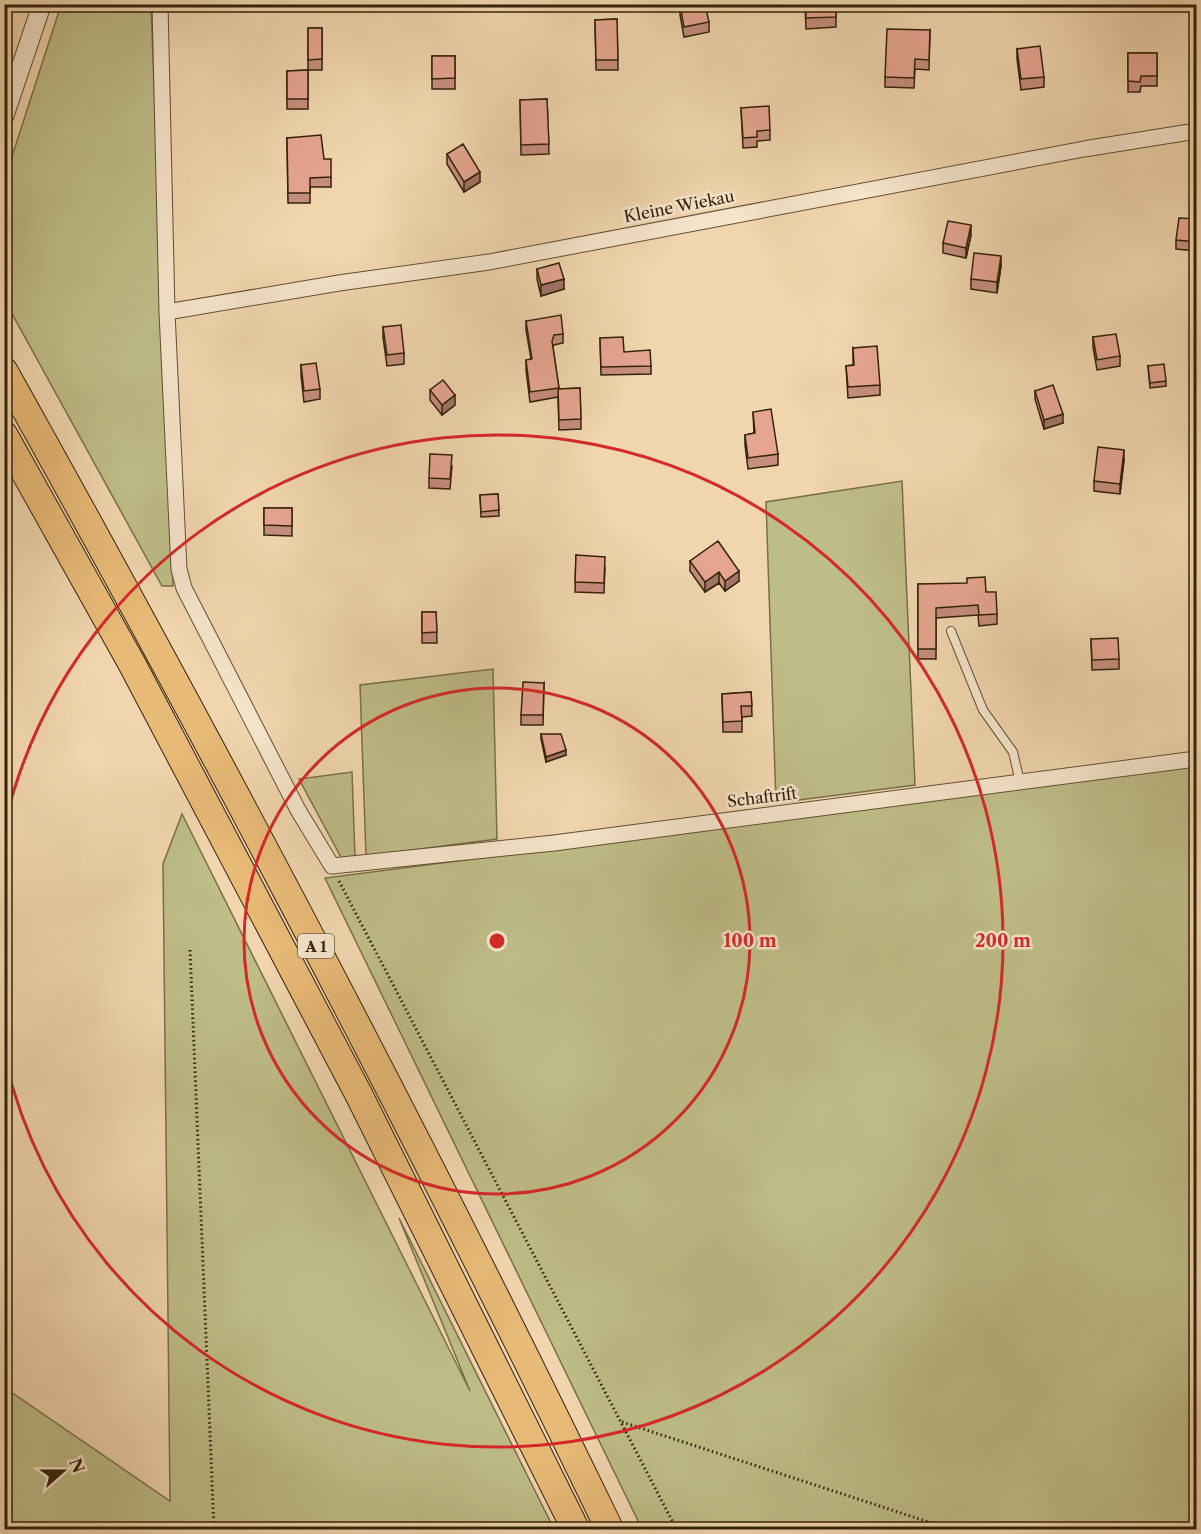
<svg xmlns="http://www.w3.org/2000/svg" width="1201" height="1534" font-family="'Libre Caslon Text',serif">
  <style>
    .green { fill: #bebc87; stroke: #796f48; stroke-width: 1.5 }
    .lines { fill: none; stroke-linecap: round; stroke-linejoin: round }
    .service-casing { stroke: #634f33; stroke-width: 10 }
    .minor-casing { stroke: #634f33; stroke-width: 17 }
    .tertiary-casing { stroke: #634f33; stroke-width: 20 }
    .motorway-casing { stroke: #34220a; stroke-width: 29 }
    .path { stroke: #34220a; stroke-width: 3; stroke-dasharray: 1.5 3; stroke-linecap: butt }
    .service { stroke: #f5e4ca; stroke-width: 8 }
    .minor { stroke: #f5e4ca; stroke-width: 15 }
    .tertiary { stroke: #f5e4ca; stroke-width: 18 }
    .motorway { stroke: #e8ba77; stroke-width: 27 }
    .wall { fill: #c58e7d; stroke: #34220a; stroke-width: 1.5 }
    .shaded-wall { fill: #a07466; stroke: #34220a; stroke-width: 1.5 }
    .building { fill: #e5a591; stroke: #34220a; stroke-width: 1.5 }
    .ring { fill: none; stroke: #d62828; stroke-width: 3 }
    .labels { text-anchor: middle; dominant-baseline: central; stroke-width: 5; stroke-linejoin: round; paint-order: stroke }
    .shield { fill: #f5e4ca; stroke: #6e5c44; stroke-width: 1.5 }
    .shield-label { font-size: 15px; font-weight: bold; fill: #34220a }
    .street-label { font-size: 16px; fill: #34220a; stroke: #f5e4ca }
    .centre { fill: #d62828; stroke: #f5e4ca; stroke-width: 3 }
    .ring-label { font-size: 18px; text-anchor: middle; font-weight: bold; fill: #d62828; stroke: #f5e4ca; stroke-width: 5; stroke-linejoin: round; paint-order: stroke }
  </style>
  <rect width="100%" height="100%" fill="#f0d5ae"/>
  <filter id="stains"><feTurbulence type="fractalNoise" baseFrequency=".00333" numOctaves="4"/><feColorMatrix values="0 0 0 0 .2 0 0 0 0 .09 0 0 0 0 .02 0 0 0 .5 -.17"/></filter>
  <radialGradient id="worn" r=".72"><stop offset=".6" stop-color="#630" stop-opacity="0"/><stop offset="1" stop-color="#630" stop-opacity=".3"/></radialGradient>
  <path class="green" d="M 61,5 L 151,5 L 173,586 L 162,586 L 5,301 L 5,178 Z
    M 902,481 L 915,785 L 776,803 L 766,502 Z
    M 493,669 L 497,839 L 366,856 L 360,685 Z
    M 1196,766 L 1196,1529 L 642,1529 L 325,878 Z
    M 352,772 L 355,857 L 342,859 L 299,779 Z
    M 182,814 L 470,1391 L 399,1218 L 554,1529 L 5,1529 L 5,1388 L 170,1501 L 163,864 Z"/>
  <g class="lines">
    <g class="service-casing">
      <path id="service" d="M 951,631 L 983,710 L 1013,752 L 1020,782"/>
    </g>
    <g class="minor-casing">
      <path id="minor" d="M 160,4 L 167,312 L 179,569 L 184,588 L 298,810 L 332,866 L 554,843 L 1196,759
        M 167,312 L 339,283 L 489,262 L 1084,149 L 1196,131"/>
    </g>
    <g class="tertiary-casing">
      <path id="tertiary" d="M 4,117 L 42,4"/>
    </g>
    <g class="motorway-casing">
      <path id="motorway" d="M 4,371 C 217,752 420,1137 610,1530
        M 4,435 L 132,664 L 359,1095 L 576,1530"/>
    </g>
    <path class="path" d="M 339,881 L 677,1530
      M 190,950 L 214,1530
      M 622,1422 L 953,1530"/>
    <use href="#service" class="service"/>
    <use href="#minor" class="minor"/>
    <use href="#tertiary" class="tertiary"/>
    <use href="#motorway" class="motorway"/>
  </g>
  <path class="wall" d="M 194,4 L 218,4 L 218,9 L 194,10 Z
    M 805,4 L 836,4 L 836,27 L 806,29 Z
    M 680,5 L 709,22 L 709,32 L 684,37 L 680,15 Z
    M 617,19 L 618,70 L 596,70 L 595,20 Z
    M 308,28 L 322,28 L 322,70 L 308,70 Z
    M 930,30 L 929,70 L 915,69 L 914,88 L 885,87 L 885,77 Z
    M 1017,49 L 1044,77 L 1044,87 L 1021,90 L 1017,59 Z
    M 1128,53 L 1157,53 L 1157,86 L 1141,86 L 1140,92 L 1128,92 Z
    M 432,56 L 455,56 L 455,89 L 432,89 Z
    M 308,70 L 308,109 L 287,109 L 287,71 Z
    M 547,99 L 549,154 L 521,155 L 520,100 Z
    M 741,108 L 770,130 L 770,140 L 757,141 L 757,147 L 743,148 Z
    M 287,138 L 324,159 L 331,177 L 331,187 L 310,187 L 310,203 L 288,203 Z
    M 447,154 L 480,182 L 464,192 L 447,164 Z
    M 1197,219 L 1197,251 L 1176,249 L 1176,240 Z
    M 971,235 L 966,258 L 943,253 L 943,243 Z
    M 1001,266 L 997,293 L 971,289 L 971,279 Z
    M 537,269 L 564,289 L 541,296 L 537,279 Z
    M 526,321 L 563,334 L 563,343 L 554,345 L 553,347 L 559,389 L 580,388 L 581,429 L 559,430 L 558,397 L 530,402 L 526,370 L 526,360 L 531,359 L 526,330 Z
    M 383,327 L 404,353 L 404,364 L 387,366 L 383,337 Z
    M 1093,337 L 1120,356 L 1120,366 L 1097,370 L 1093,347 Z
    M 600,338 L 624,352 L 651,366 L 651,374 L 601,375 Z
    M 853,348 L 880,385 L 880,395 L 848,398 L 846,366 L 853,365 Z
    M 301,365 L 320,389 L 320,399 L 304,402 L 301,375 Z
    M 1148,366 L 1166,381 L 1166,386 L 1150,388 Z
    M 430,390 L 455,405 L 442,415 L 430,400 Z
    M 1035,391 L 1063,423 L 1044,429 L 1035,399 Z
    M 753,412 L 778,454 L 778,465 L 748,469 L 745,445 L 745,435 L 754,433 Z
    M 1124,460 L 1120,494 L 1094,491 L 1094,481 Z
    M 452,466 L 450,489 L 429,488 L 429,478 Z
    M 498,494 L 499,516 L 481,517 L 480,495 Z
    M 264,508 L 292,508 L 292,536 L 264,535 Z
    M 576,555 L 605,567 L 604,593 L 575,592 Z
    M 690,561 L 739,581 L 725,591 L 719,583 L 705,592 L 690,571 Z
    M 918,584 L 986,592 L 997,614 L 997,624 L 979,626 L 978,615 L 936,618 L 936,659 L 918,659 Z
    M 422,612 L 436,612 L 437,643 L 422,643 Z
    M 1091,639 L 1119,659 L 1119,669 L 1092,670 Z
    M 544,683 L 543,725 L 521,725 L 521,715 Z
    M 751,692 L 752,716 L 742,717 L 742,732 L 723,732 L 722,694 Z
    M 541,734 L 566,755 L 546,762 L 541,739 Z"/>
  <path class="shaded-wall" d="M 480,172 L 480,182 L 464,192 L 464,182 Z
    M 971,225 L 971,235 L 966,258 L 966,248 Z
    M 1001,256 L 1001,266 L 997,293 L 997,282 Z
    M 564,279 L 564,289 L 541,296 L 541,285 Z
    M 455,395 L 455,405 L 442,415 L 442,405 Z
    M 1063,414 L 1063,423 L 1044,429 L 1044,420 Z
    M 1124,450 L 1124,460 L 1120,494 L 1120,484 Z
    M 739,571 L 739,581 L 725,591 L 725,581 Z
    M 719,572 L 719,583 L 705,592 L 705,582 Z
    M 566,750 L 566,755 L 546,762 L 546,757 Z"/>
  <path class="building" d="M 705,4 L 709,22 L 684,27 L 680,5 Z
    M 806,4 L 836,4 L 836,17 L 806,18 Z
    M 617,19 L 618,60 L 596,60 L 595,20 Z
    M 308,28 L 322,28 L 322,59 L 308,60 Z
    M 887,29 L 930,30 L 929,60 L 915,59 L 914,78 L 885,77 Z
    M 1040,46 L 1044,77 L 1021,79 L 1017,49 Z
    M 1128,53 L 1157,53 L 1157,76 L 1141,76 L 1140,82 L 1128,81 Z
    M 432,56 L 455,56 L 455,78 L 432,79 Z
    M 308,70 L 308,99 L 287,99 L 287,71 Z
    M 547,99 L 549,144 L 521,145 L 520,100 Z
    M 769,106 L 770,130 L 757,131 L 757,137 L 743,138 L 741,108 Z
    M 321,135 L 324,159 L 331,159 L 331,177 L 310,178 L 310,193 L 288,193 L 287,138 Z
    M 463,144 L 480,172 L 464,182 L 447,154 Z
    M 1179,218 L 1197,219 L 1197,242 L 1176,240 Z
    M 948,221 L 971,225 L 966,248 L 943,243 Z
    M 974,253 L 1001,256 L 997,282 L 971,279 Z
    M 559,263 L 564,279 L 541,285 L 537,269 Z
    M 561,315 L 563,334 L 554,335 L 552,341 L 559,388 L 530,392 L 526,360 L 532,359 L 526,321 Z
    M 401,325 L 404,353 L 387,355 L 383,327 Z
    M 1116,334 L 1120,356 L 1097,360 L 1093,337 Z
    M 623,337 L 624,352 L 650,350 L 651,366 L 601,367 L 600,338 Z
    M 877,346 L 880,385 L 848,387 L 846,366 L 854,365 L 853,348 Z
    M 316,363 L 320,389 L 304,391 L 301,365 Z
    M 1164,364 L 1166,381 L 1150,383 L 1148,366 Z
    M 443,380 L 455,395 L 442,405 L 430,390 Z
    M 1053,385 L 1063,414 L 1044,420 L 1035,391 Z
    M 580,388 L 581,419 L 559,420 L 558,389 Z
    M 771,409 L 778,454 L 748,458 L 745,435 L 755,433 L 753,412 Z
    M 1098,447 L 1124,450 L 1120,484 L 1094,481 Z
    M 430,454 L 452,455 L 450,479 L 429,478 Z
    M 498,494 L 499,510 L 481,512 L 480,495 Z
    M 264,508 L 292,508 L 292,526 L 264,525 Z
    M 718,541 L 739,571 L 725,581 L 719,572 L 705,582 L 690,561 Z
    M 576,555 L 605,557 L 604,583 L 575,582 Z
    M 985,577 L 986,592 L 996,592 L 997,614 L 979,615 L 978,605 L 936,608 L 936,649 L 918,649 L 918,584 L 967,583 L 967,578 Z
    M 422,612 L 436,612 L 437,632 L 422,633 Z
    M 1118,638 L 1119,659 L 1092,660 L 1091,639 Z
    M 523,682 L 544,683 L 543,715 L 521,715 Z
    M 751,692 L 752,706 L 741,706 L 742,721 L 723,722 L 722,694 Z
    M 541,734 L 561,734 L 566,750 L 546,757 Z"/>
  <g class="ring">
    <circle cx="497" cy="941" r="253"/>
    <path d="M5 823A506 506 0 1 1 5 1059"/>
  </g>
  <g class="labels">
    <rect class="shield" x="298" y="934" width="36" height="24" rx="4.5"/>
    <g class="shield-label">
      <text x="316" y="946">A 1</text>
    </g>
    <g class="street-label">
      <text transform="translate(679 206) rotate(-11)">Kleine Wiekau</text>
      <text transform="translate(762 797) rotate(-7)">Schaftrift</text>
    </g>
  </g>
  <circle cx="497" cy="941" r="9" class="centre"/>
  <g class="ring-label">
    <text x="750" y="947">100 m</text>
    <text x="1003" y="947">200 m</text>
  </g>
  <rect width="1201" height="1534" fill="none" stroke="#f0d5ae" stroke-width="24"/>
  <rect x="6" y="6" width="1189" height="1522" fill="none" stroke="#34220a" stroke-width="3"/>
  <rect x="12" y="12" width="1177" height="1510" fill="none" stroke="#34220a" stroke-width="1.5"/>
  <g transform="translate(63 1471) rotate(69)" stroke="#f5e4ca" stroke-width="4.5" paint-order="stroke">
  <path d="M0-4.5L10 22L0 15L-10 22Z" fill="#34220a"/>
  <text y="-9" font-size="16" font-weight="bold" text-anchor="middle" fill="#34220a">N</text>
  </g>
  <rect width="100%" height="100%" filter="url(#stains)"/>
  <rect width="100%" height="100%" fill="url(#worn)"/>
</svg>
